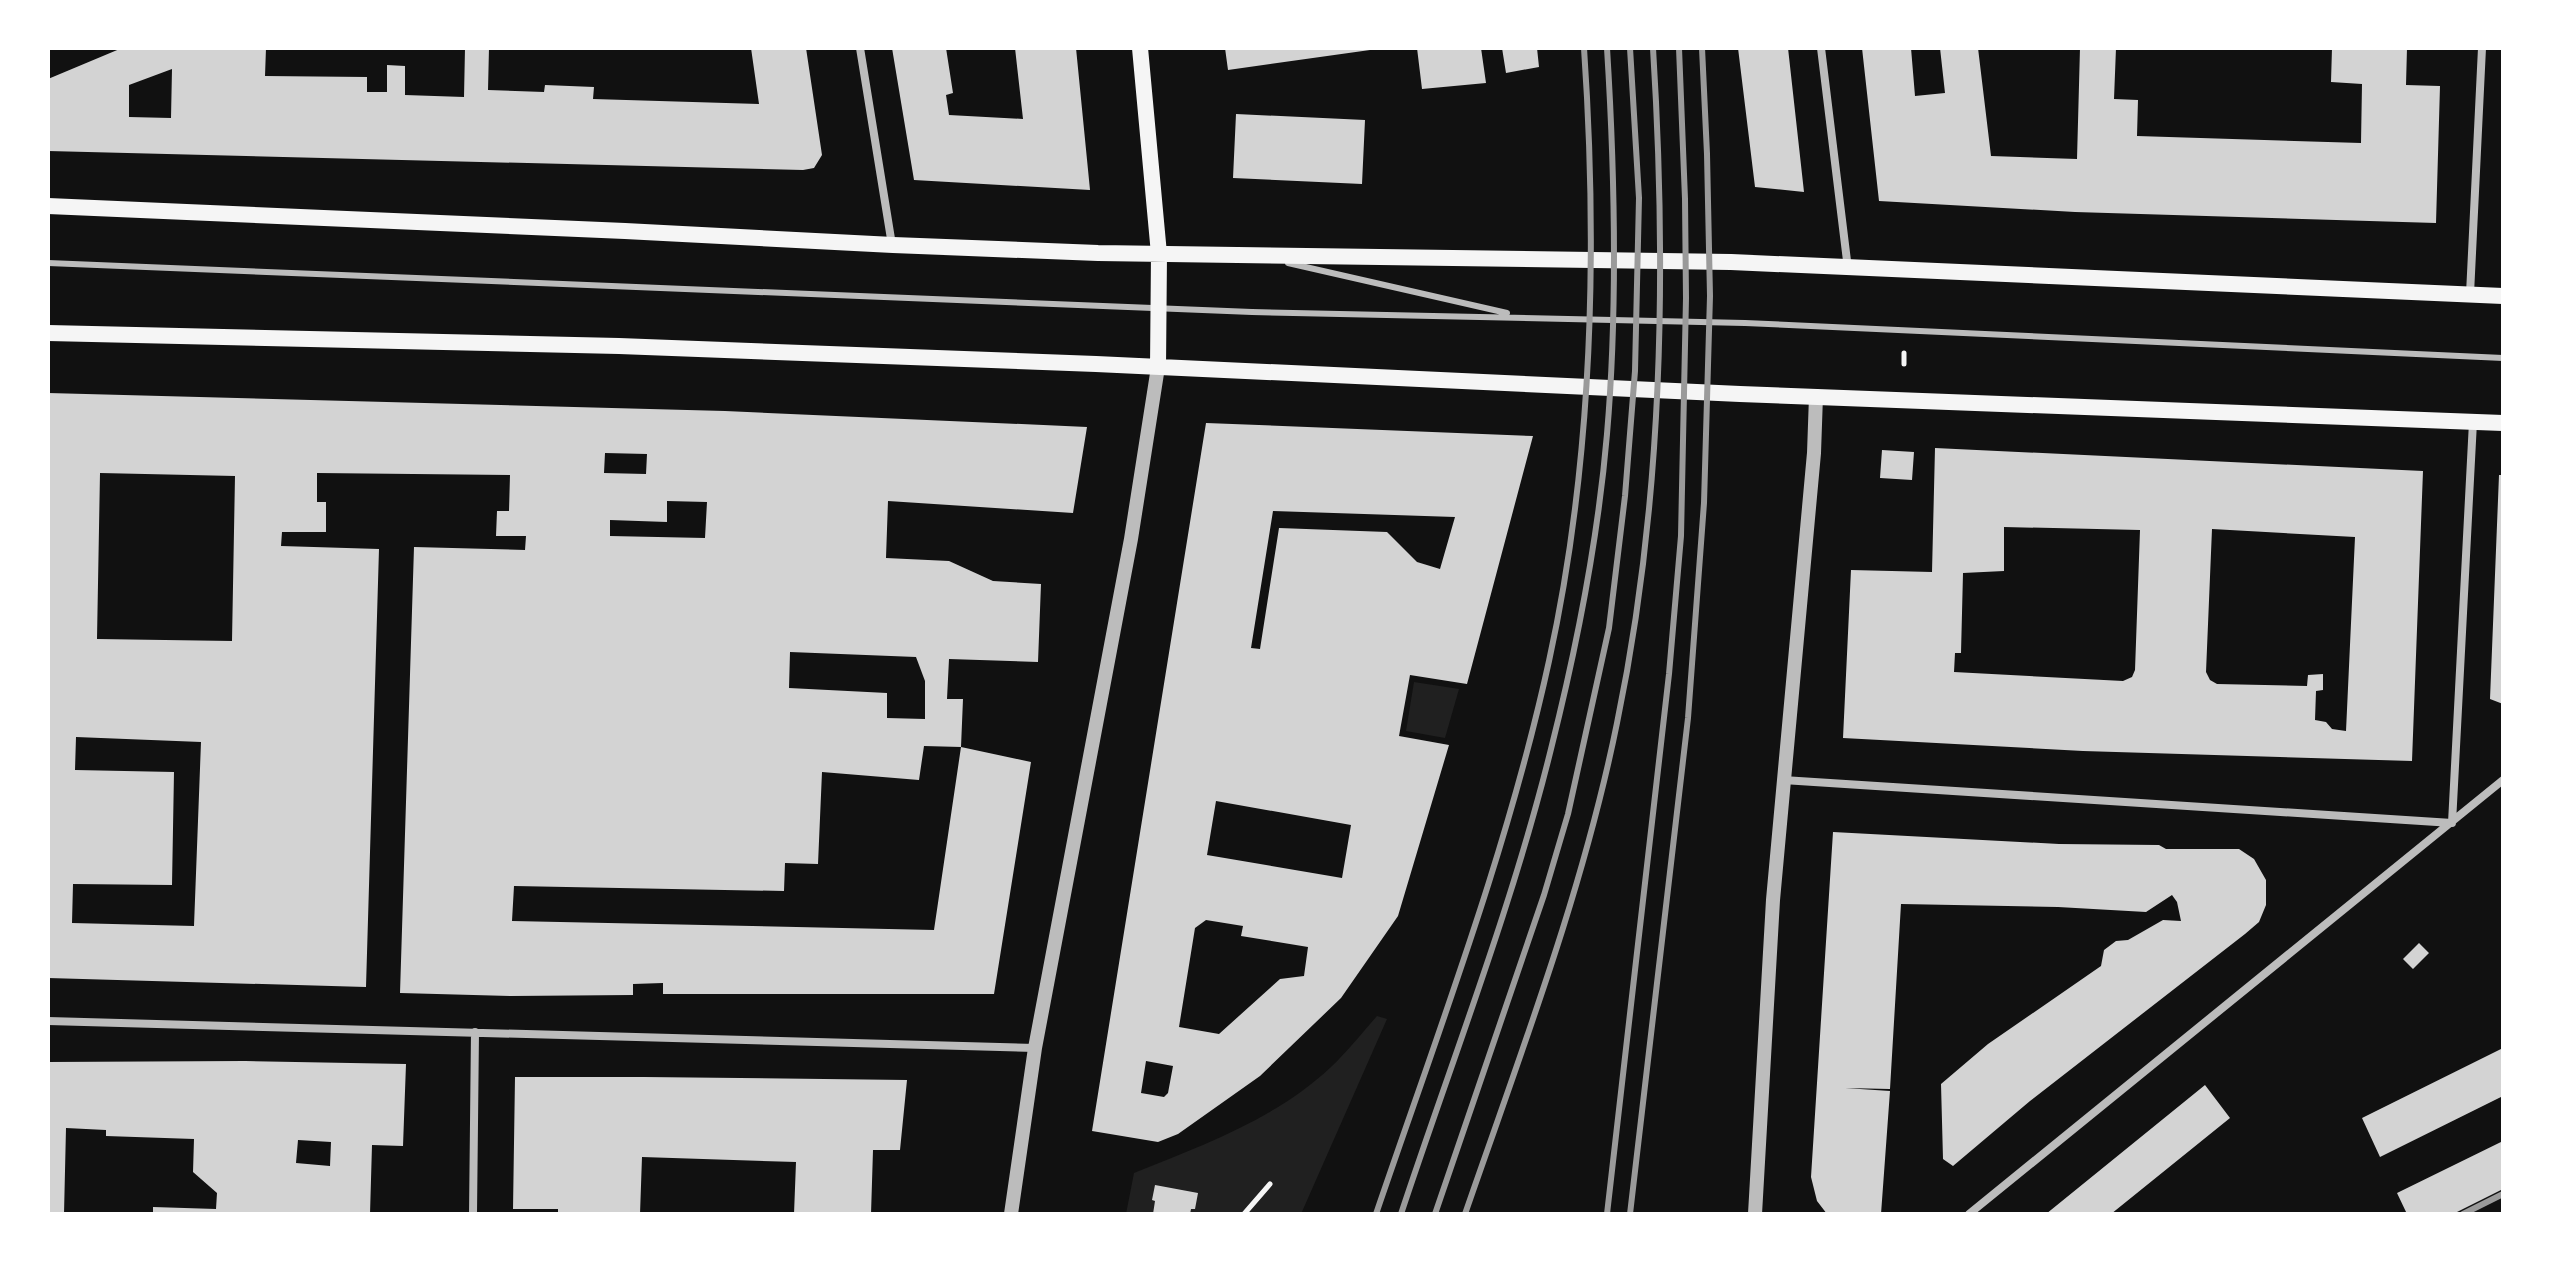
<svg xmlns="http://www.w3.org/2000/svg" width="2551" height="1262" font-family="'Alegreya Sans',sans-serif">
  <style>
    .green { fill: #202020 }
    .building { fill: #d3d3d3; fill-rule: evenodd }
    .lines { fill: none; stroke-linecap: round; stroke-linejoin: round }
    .path { stroke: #f5f5f5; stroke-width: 5 }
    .service { stroke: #bcbcbc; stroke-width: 6 }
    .minor { stroke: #bcbcbc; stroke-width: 8 }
    .tertiary { stroke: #bcbcbc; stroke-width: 14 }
    .secondary { stroke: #f5f5f5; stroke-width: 16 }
    .rail { stroke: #9a9a9a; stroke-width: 6 }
  </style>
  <rect width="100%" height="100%" fill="#111"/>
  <path class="green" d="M 1414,682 L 1459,689 L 1445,738 L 1406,731 Z
    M 1377,1016 L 1387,1019 L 1301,1214 L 1126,1214 L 1134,1173 C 1203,1145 1276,1119 1331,1067 C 1347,1052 1362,1033 1377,1016 Z"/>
  <path class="building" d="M 122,48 L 266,48 L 265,76 L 367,77 L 367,92 L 387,92 L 387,65 L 405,66 L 405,95 L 464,97 L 465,48 L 489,48 L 488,90 L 544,92 L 545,85 L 594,87 L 593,99 L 759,104 L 751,48 L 806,48 L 822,155 L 814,168 L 803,170 L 48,151 L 48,79 ZM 172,69 L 171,118 L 129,117 L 129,85 Z
    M 892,48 L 946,48 L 953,93 L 946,95 L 949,115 L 1023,119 L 1015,48 L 1076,48 L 1090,190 L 914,180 Z
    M 1225,48 L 1370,48 L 1370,50 L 1228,70 Z
    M 1417,48 L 1481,48 L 1486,83 L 1422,89 Z
    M 1502,48 L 1537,48 L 1539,67 L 1506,73 Z
    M 1738,48 L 1788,48 L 1804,192 L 1755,187 Z
    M 1862,48 L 1911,48 L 1915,96 L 1945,93 L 1940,48 L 1978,48 L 1991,156 L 2077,159 L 2080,48 L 2116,48 L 2114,99 L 2138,100 L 2137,136 L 2361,143 L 2362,84 L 2331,82 L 2332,48 L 2407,48 L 2406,85 L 2440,86 L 2436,223 L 2075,212 L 1879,201 Z
    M 1236,114 L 1365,120 L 1362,184 L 1233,178 Z
    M 48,393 L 725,411 L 1087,427 L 1073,513 L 888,501 L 886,558 L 949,561 L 993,581 L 1041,584 L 1038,662 L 949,659 L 947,699 L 963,699 L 961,747 L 1031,762 L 994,994 L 663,994 L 663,983 L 633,984 L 633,995 L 511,996 L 400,993 L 414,547 L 525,550 L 526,536 L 496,536 L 497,511 L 509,511 L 510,475 L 317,473 L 317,502 L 326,502 L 326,532 L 282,532 L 281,546 L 379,549 L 366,987 L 48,978 ZM 605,453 L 647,454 L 646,474 L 604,473 ZM 100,473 L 235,476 L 232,641 L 97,639 ZM 667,501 L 707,502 L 705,538 L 610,536 L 610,520 L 667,522 ZM 790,652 L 916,657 L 925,681 L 925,719 L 887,718 L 887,693 L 789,688 ZM 76,737 L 201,742 L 194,926 L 72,923 L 73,884 L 172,885 L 174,772 L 75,770 ZM 924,746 L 961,747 L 934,930 L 512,921 L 514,886 L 784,891 L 785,863 L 818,864 L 822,772 L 919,780 Z
    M 1206,423 L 1533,436 L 1467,684 L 1410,675 L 1399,736 L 1449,745 L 1398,916 L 1341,998 L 1260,1076 L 1178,1134 L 1158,1142 L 1092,1131 ZM 1273,511 L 1455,517 L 1440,569 L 1417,562 L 1387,532 L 1279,528 L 1260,649 L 1251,648 ZM 1216,801 L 1351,825 L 1342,878 L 1207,855 ZM 1206,920 L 1243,926 L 1241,936 L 1308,947 L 1304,976 L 1280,979 L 1219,1034 L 1179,1027 L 1195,928 ZM 1146,1061 L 1173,1066 L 1168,1093 L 1164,1097 L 1141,1093 Z
    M 1935,448 L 2423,471 L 2412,761 L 2083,751 L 1843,738 L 1851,570 L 1932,572 ZM 2004,527 L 2140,530 L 2135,670 L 2132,677 L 2123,681 L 1954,672 L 1955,653 L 1961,653 L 1963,573 L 2004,571 ZM 2212,529 L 2355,537 L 2346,731 L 2332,729 L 2326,722 L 2315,720 L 2316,691 L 2323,690 L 2323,674 L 2308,675 L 2307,686 L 2217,684 L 2210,680 L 2206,672 Z
    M 1882,450 L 1914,452 L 1912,480 L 1880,478 Z
    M 2499,475 L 2503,475 L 2503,704 L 2490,699 Z
    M 1833,832 L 2059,844 L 2159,845 L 2166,849 L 2239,849 L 2254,859 L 2266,880 L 2266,905 L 2259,922 L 2245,934 L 2030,1101 L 1953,1166 L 1943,1159 L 1941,1084 L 1988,1044 L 2101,966 L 2104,950 L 2116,941 L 2128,940 L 2163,920 L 2181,921 L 2177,902 L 2172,895 L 2146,912 L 2058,907 L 1901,904 L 1890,1089 L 1845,1088 L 1890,1091 L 1881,1214 L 1827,1214 L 1817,1201 L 1811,1177 Z
    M 2419,943 L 2429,953 L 2413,969 L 2403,959 Z
    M 2503,1048 L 2503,1096 L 2380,1157 L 2362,1118 Z
    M 245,1061 L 406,1064 L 403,1146 L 372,1145 L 370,1214 L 153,1214 L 153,1207 L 216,1209 L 217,1193 L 193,1172 L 194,1139 L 106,1136 L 106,1130 L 66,1128 L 64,1214 L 48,1214 L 48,1062 ZM 298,1140 L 331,1142 L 330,1166 L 296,1163 Z
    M 515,1077 L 644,1077 L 907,1080 L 900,1150 L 873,1150 L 871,1214 L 794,1214 L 796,1162 L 642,1157 L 640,1214 L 558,1214 L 558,1209 L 513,1209 Z
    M 2205,1085 L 2230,1118 L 2111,1214 L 2046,1214 Z
    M 2503,1141 L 2503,1189 L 2453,1214 L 2407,1214 L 2397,1193 Z
    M 1155,1185 L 1198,1193 L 1195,1209 L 1191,1209 L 1190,1214 L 1153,1214 L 1155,1201 L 1152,1200 Z"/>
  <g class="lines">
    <path class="path" d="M 1904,364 L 1904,353
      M 1244,1214 L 1270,1184"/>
    <path class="service" d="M 48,263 L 1252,312 L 1745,323 L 2503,358
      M 1288,263 L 1507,313"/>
    <path class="minor" d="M 860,48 L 892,245
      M 1821,48 L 1848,269
      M 2470,294 L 2482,48
      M 1783,780 L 2452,823 L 2473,422
      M 48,1021 L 1035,1048
      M 473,1214 L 475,1032
      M 1969,1214 L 2503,780"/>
    <path class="tertiary" d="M 1011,1214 L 1035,1048 L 1131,539 L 1158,367
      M 1755,1214 L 1773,900 L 1814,453 L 1816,396"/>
    <path class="secondary" d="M 1140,48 L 1159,254 L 1158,367
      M 48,206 L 625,231 L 893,245 L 1098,253 L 1731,262 L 2503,296
      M 48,333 L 619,346 L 1096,364 L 1740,394 L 2503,423"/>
    <path class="rail" d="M 1376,1214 C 1438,1032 1508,849 1549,661 C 1593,461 1598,252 1584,48
      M 1401,1214 C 1452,1060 1512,907 1551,749 C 1577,646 1598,539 1607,434 C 1618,306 1615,176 1607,48
      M 1435,1214 L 1544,895 L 1568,814 L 1609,628 L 1625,496 L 1635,371 L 1639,198 L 1630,48
      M 1465,1214 C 1521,1052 1583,891 1617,723 C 1663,502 1667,272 1653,48
      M 1607,1214 L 1669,674 L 1681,536 L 1686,298 L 1685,199 L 1679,48
      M 1630,1214 L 1688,718 L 1704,503 L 1710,296 L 1707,154 L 1702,48
      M 2463,1214 L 2503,1194"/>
  </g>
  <rect width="2551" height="1262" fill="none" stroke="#ffffff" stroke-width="100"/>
</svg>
